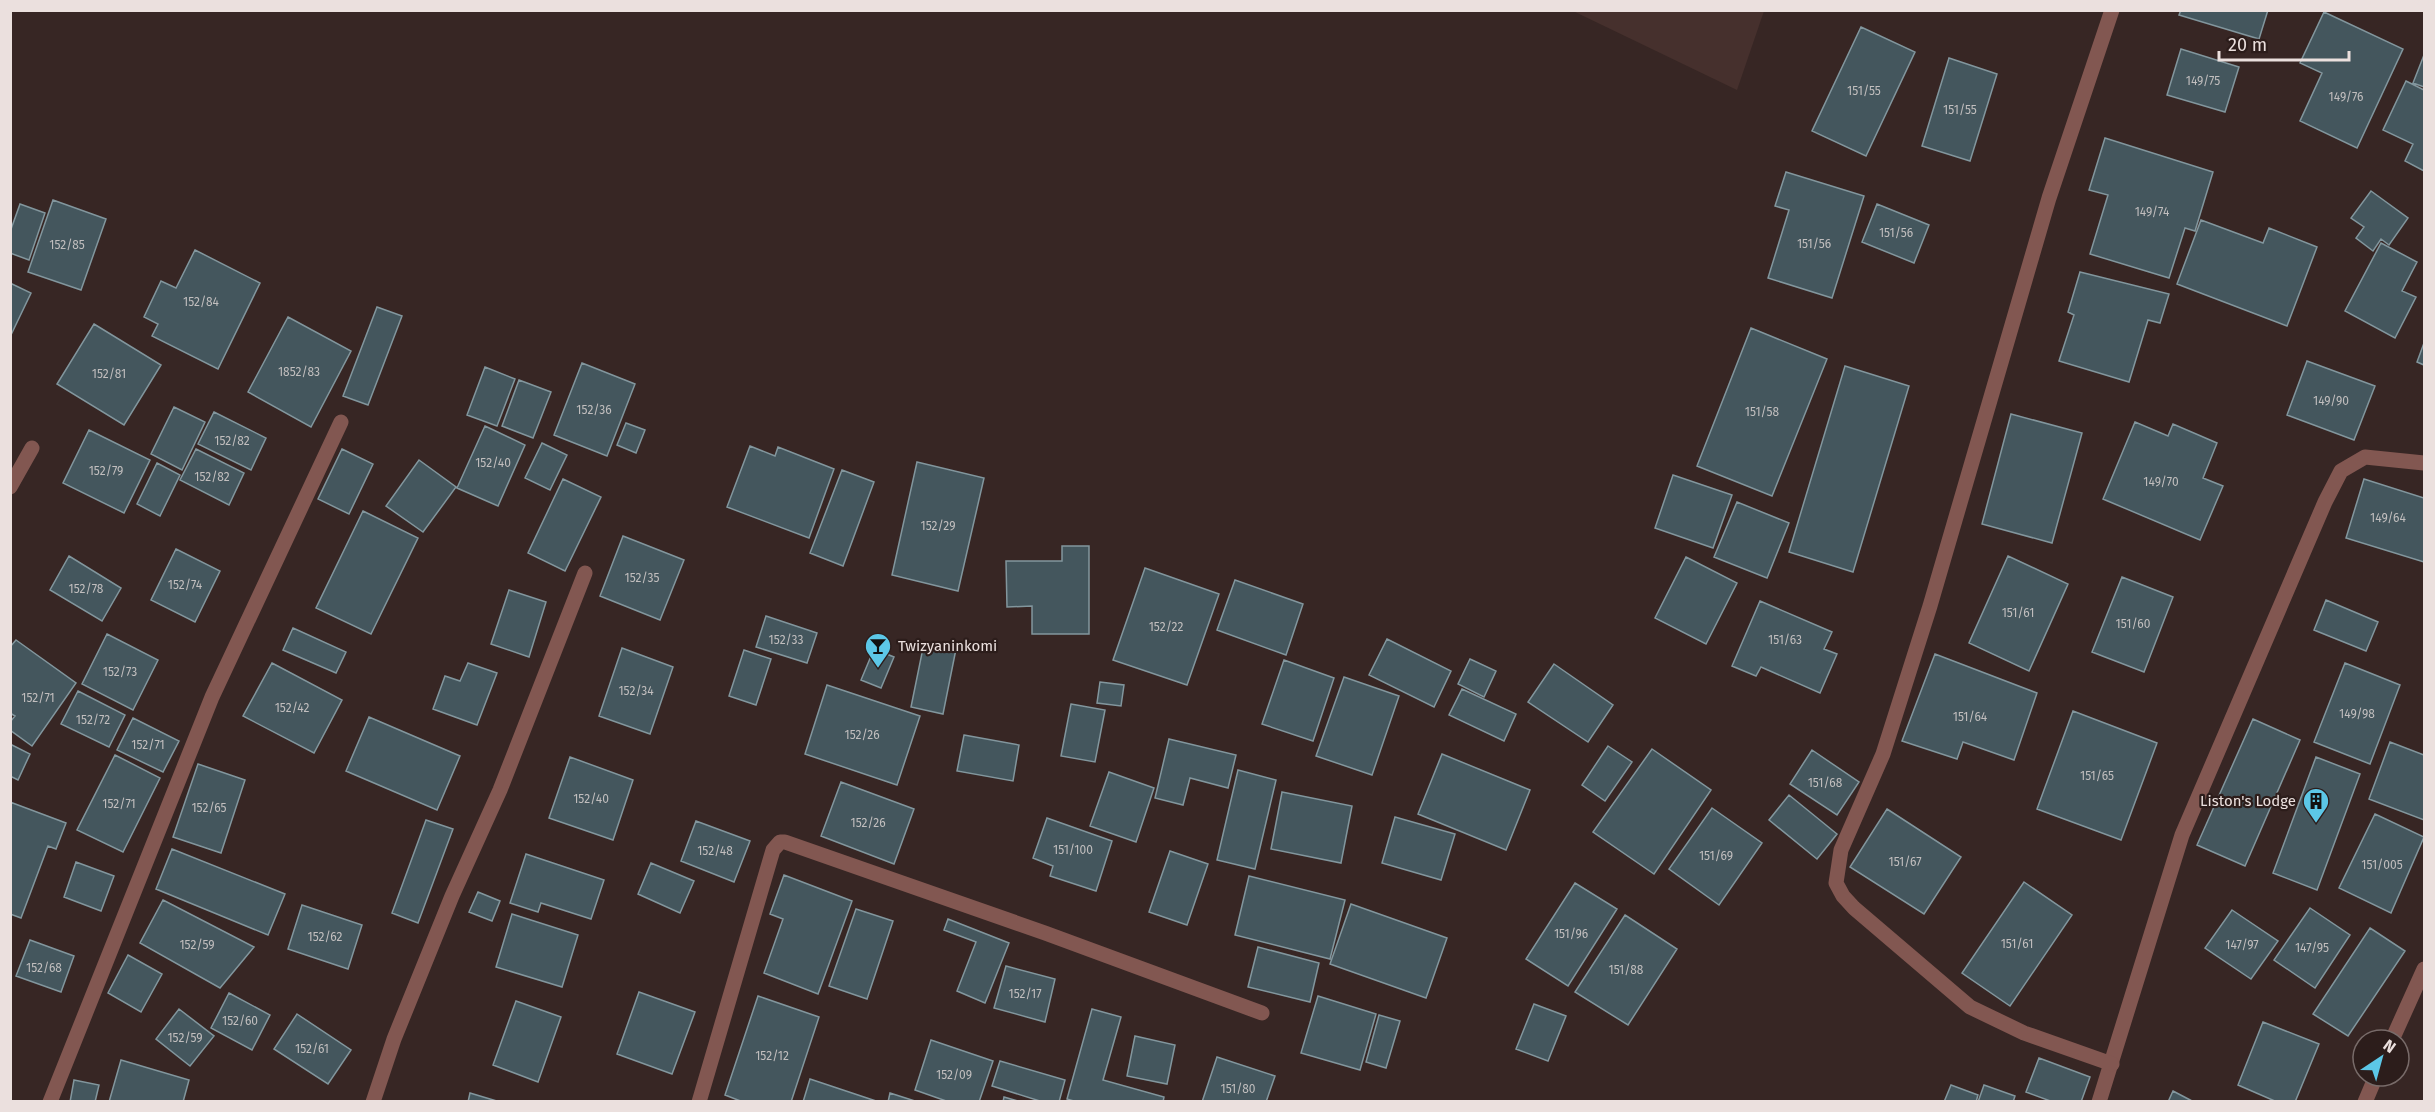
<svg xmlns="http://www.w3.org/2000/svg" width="2435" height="1112" font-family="'Fira Sans',sans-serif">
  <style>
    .built { fill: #46302d }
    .building { fill: #44565d; stroke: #82969d; stroke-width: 1.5 }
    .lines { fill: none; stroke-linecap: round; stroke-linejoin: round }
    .lane { stroke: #825751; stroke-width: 15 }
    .street { stroke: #825751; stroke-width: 15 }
    .labels { text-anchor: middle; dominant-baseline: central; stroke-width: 4.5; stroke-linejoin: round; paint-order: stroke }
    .number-label { font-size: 12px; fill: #c1bebe }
    .poi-label { font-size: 15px; fill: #ebe0de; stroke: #2c1d1b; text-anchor: start }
  </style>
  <rect width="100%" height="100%" fill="#372624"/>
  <path class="built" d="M 1573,11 L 1764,10 L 1764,11 L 1737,90 Z"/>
  <path class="building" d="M 2181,10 L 2268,10 L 2259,39 L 2179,15 Z
    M 2324,12 L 2403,49 L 2357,148 L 2300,121 L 2322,73 L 2300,63 Z
    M 1861,27 L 1915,52 L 1866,156 L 1812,131 Z
    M 2181,49 L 2239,67 L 2225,112 L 2167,95 Z
    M 2424,55 L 2424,87 L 2413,83 Z
    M 1949,58 L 1997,74 L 1970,161 L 1922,146 Z
    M 2406,81 L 2424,90 L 2424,171 L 2405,161 L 2413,144 L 2383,130 Z
    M 2105,138 L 2213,172 L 2195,231 L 2185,228 L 2169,278 L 2090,254 L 2108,195 L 2089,190 Z
    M 1786,172 L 1864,196 L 1832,298 L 1768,278 L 1789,210 L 1775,206 Z
    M 2371,191 L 2408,218 L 2389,245 L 2381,239 L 2373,251 L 2356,238 L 2364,227 L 2351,218 Z
    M 53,200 L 106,219 L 81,290 L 28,272 Z
    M 20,204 L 45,213 L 29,260 L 10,253 L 10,232 Z
    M 1877,204 L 1929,225 L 1914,263 L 1862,242 Z
    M 2201,220 L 2263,243 L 2269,228 L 2317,247 L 2287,326 L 2177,284 Z
    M 2381,243 L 2417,262 L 2402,291 L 2416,297 L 2395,338 L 2345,311 Z
    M 195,250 L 260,283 L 218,369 L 152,336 L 158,324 L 144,317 L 161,281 L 176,288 Z
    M 2080,272 L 2169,294 L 2160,323 L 2148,320 L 2129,382 L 2059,361 L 2074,315 L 2068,312 Z
    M 10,283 L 31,293 L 10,337 Z
    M 377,307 L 402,316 L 368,405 L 343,396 Z
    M 288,317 L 351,351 L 311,427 L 248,392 Z
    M 94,324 L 161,365 L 124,425 L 57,384 Z
    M 1751,328 L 1827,359 L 1772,496 L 1697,466 Z
    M 2424,343 L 2424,365 L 2417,362 Z
    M 2307,361 L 2375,386 L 2354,440 L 2287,415 Z
    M 582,363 L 635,384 L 607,456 L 554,435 Z
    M 1845,366 L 1909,386 L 1853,572 L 1789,552 Z
    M 485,367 L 515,379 L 497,426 L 467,415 Z
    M 519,380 L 551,392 L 533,438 L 502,426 Z
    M 174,407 L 205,422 L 182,470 L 151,454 Z
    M 214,412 L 266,438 L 251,470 L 198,444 Z
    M 2011,414 L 2082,433 L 2052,543 L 1982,524 Z
    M 2135,422 L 2168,436 L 2173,424 L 2217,443 L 2203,478 L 2223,486 L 2200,540 L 2103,499 Z
    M 626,423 L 645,430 L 636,453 L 617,445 Z
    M 485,426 L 525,445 L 498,506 L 457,488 Z
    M 89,430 L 150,460 L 124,513 L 63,483 Z
    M 542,443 L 567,455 L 550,490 L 525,478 Z
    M 750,446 L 775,456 L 778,447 L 834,469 L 809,538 L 727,507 Z
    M 196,449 L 244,473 L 229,505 L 180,480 Z
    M 342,449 L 373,464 L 349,514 L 318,499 Z
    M 419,460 L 456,487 L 423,532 L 386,506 Z
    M 917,462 L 984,478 L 958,591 L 892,575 Z
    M 157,463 L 180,475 L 160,516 L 137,504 Z
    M 842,470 L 874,482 L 843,566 L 810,553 Z
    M 1673,475 L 1732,495 L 1713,548 L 1655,528 Z
    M 563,479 L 601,497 L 565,571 L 528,553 Z
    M 2364,479 L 2424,498 L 2424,562 L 2346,538 Z
    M 1737,502 L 1789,523 L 1767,578 L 1714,557 Z
    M 363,511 L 418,538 L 371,634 L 316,608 Z
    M 623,536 L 684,560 L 660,620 L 600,596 Z
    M 1062,546 L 1089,546 L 1089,634 L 1032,634 L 1032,606 L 1007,607 L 1006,561 L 1062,561 Z
    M 176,549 L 220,571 L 195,622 L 151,600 Z
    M 69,556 L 121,588 L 102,621 L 50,590 Z
    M 2008,556 L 2068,584 L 2029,671 L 1969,643 Z
    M 1686,557 L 1737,583 L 1706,644 L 1655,618 Z
    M 1145,568 L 1219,594 L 1187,685 L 1113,660 Z
    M 2122,577 L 2173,597 L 2144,672 L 2092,652 Z
    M 1235,580 L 1303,604 L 1286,655 L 1217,630 Z
    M 509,590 L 546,602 L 529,657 L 491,644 Z
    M 2326,600 L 2378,622 L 2366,651 L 2314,630 Z
    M 1760,601 L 1832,632 L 1824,649 L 1837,654 L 1820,693 L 1761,667 L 1756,676 L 1732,666 Z
    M 766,616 L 817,633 L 807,663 L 756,647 Z
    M 293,628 L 346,652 L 336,673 L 283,650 Z
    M 107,634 L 158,660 L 133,710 L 82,684 Z
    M 1387,639 L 1451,671 L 1434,707 L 1369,675 Z
    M 16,640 L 76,683 L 32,746 L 10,730 L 10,722 L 15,716 L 10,713 L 10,647 Z
    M 924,643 L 956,649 L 943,714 L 911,707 Z
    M 622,648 L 673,667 L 650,734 L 599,716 Z
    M 874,649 L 894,657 L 881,688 L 861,680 Z
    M 744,650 L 771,659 L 756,705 L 729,696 Z
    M 1935,654 L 2037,693 L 2014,760 L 1963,742 L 1957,759 L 1902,741 Z
    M 1470,659 L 1496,671 L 1484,697 L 1458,684 Z
    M 1284,660 L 1334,678 L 1313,741 L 1262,724 Z
    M 272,663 L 342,700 L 314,753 L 243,716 Z
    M 468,663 L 497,673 L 477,725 L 433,709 L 445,676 L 460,681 Z
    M 2345,663 L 2400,685 L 2370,764 L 2314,742 Z
    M 1554,664 L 1613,705 L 1588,742 L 1528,702 Z
    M 1344,677 L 1399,696 L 1372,775 L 1316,756 Z
    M 1100,682 L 1124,685 L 1121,706 L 1097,703 Z
    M 827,685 L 920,716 L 897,785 L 805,754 Z
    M 1462,689 L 1516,714 L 1504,741 L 1449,715 Z
    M 78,691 L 125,715 L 109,747 L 61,724 Z
    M 1071,704 L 1105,710 L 1095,762 L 1061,756 Z
    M 2073,711 L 2157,743 L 2121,840 L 2037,809 Z
    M 369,717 L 460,756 L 437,810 L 346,771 Z
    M 133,718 L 179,741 L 163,772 L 117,750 Z
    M 2253,719 L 2300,740 L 2245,866 L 2197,845 Z
    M 964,735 L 1019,745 L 1013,781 L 957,771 Z
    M 1169,739 L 1236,755 L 1228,788 L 1190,778 L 1183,805 L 1155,798 Z
    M 2390,742 L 2424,755 L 2424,820 L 2369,799 Z
    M 10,744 L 30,754 L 18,780 L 10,776 Z
    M 1608,746 L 1632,762 L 1605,801 L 1582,785 Z
    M 1652,749 L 1711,790 L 1654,874 L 1593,832 Z
    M 1812,750 L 1859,782 L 1837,815 L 1790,784 Z
    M 1442,754 L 1530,790 L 1506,850 L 1418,814 Z
    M 115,755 L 160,778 L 123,852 L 77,830 Z
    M 570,757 L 633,780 L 613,840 L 549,818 Z
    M 2316,757 L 2360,774 L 2317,890 L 2273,873 Z
    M 198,764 L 245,780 L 221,853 L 173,837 Z
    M 1238,770 L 1276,780 L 1255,869 L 1217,860 Z
    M 1109,772 L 1154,788 L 1136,842 L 1090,826 Z
    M 841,782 L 914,809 L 894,864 L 821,836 Z
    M 1282,792 L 1352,806 L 1341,863 L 1271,849 Z
    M 1789,795 L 1837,834 L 1817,859 L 1769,820 Z
    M 10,802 L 66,823 L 56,849 L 48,846 L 21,918 L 10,914 Z
    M 1712,808 L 1762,843 L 1719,905 L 1669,869 Z
    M 1887,809 L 1961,857 L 1924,914 L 1850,867 Z
    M 2375,814 L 2424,837 L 2391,913 L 2339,888 Z
    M 1395,817 L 1455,834 L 1441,880 L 1382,863 Z
    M 1047,818 L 1112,841 L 1096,891 L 1050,876 L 1053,866 L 1033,858 Z
    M 426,820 L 453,829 L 418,923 L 392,913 Z
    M 696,821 L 750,841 L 734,882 L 681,861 Z
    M 172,849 L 285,894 L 268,935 L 156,889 Z
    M 1170,851 L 1208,864 L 1187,925 L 1149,912 Z
    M 526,854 L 604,880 L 591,919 L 541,903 L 538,912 L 510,903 Z
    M 76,862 L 114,876 L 101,911 L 64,897 Z
    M 651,863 L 694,881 L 680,913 L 638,894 Z
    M 784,875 L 852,901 L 818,994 L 764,973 L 783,919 L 770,914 Z
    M 1249,876 L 1345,900 L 1330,959 L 1235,935 Z
    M 2024,882 L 2072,915 L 2010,1006 L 1962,973 Z
    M 1575,883 L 1617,909 L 1568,986 L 1526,959 Z
    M 478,892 L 500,901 L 492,921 L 469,912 Z
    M 163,900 L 254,947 L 220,988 L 140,943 Z
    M 1351,904 L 1447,938 L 1426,998 L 1330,964 Z
    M 302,905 L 362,925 L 348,969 L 288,949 Z
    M 2310,908 L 2350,935 L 2315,988 L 2274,960 Z
    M 856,909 L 893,921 L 867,999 L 829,986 Z
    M 2232,910 L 2278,941 L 2251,979 L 2205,948 Z
    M 512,914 L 578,935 L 562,987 L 496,967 Z
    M 1625,915 L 1677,949 L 1628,1025 L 1575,992 Z
    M 948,919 L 1009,943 L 985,1003 L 957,991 L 976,942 L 944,930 Z
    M 2370,928 L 2405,951 L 2348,1036 L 2313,1014 Z
    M 30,940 L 74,956 L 61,992 L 16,976 Z
    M 1258,947 L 1319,963 L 1310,1002 L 1248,987 Z
    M 128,955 L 162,974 L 141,1012 L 108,993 Z
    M 1006,966 L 1055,979 L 1045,1022 L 994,1008 Z
    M 639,992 L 695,1012 L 672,1074 L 617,1054 Z
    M 229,993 L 270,1015 L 252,1050 L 211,1028 Z
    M 758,996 L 819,1017 L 791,1102 L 743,1102 L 725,1095 Z
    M 1318,996 L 1376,1014 L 1360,1070 L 1301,1053 Z
    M 516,1001 L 561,1017 L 538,1082 L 493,1065 Z
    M 1534,1004 L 1566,1016 L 1548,1061 L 1516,1049 Z
    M 179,1009 L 214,1036 L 190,1066 L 156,1039 Z
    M 1092,1009 L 1121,1017 L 1103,1080 L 1164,1097 L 1163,1102 L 1077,1102 L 1067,1099 Z
    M 297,1014 L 351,1050 L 328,1084 L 274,1049 Z
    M 1379,1015 L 1400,1021 L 1386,1068 L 1366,1062 Z
    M 2263,1022 L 2319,1044 L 2295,1102 L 2277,1102 L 2238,1085 Z
    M 1135,1036 L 1175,1045 L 1167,1084 L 1127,1076 Z
    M 931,1040 L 993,1061 L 979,1102 L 949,1102 L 915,1090 Z
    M 1217,1057 L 1275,1076 L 1266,1102 L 1202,1102 Z
    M 2039,1058 L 2090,1077 L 2081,1102 L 2053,1102 L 2026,1092 Z
    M 121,1060 L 189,1080 L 183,1102 L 109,1102 Z
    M 1000,1061 L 1065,1080 L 1059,1102 L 1043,1102 L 992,1086 Z
    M 810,1079 L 879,1102 L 803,1102 Z
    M 74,1080 L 99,1085 L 95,1102 L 70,1102 Z
    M 1951,1085 L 1978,1095 L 1976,1102 L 1944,1102 Z
    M 1984,1085 L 2015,1096 L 2013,1102 L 1978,1102 Z
    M 2173,1091 L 2194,1102 L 2168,1102 Z
    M 470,1093 L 500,1102 L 468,1102 Z
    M 890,1093 L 918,1102 L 888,1102 Z
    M 1004,1097 L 1021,1102 L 1003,1102 Z"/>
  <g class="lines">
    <path class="lane" d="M 10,487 L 32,448
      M 50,1102 L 212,697 L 341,422
      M 373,1102 L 394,1039 L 452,896 L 500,790 L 585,573
      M 699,1102 L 773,850 L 780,842 L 785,842 L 1045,933 L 1262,1013
      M 2099,1102 L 2182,835 L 2325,502 L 2341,471 L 2365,457 L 2424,463"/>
    <path class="street" d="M 2112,10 L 2049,198 L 1930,606 L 1883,754 L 1841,850 L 1836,883 L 1843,896 L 1854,908 L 1970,1007 L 2024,1033 L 2112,1064
      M 2392,1040 L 2424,969
      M 2365,1102 L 2376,1076"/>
  </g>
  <defs>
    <g id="bar-pin" transform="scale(1.35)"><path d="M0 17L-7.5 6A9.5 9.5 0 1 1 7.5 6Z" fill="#5cc7e7" stroke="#2c1d1b"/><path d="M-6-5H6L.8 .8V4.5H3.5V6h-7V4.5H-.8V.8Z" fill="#111"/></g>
    <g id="building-pin" transform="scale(1.35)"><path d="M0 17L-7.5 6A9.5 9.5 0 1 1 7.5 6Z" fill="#5cc7e7" stroke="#2c1d1b"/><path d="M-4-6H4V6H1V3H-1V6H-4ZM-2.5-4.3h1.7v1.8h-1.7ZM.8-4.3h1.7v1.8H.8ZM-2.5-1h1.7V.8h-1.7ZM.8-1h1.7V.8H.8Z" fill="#111"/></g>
  </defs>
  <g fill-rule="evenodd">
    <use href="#bar-pin" x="878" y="646"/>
    <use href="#building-pin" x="2316" y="801"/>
  </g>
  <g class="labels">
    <g class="number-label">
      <text x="2203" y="81">149/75</text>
      <text x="1864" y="91">151/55</text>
      <text x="2346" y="97">149/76</text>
      <text x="1960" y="110">151/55</text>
      <text x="2152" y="212">149/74</text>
      <text x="1896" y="233">151/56</text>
      <text x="1814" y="244">151/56</text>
      <text x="67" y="245">152/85</text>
      <text x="201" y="302">152/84</text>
      <text x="299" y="372">1852/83</text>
      <text x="109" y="374">152/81</text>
      <text x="2331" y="401">149/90</text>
      <text x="594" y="410">152/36</text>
      <text x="1762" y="412">151/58</text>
      <text x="232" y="441">152/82</text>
      <text x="493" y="463">152/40</text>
      <text x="106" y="471">152/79</text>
      <text x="212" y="477">152/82</text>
      <text x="2161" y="482">149/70</text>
      <text x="2388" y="518">149/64</text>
      <text x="938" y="526">152/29</text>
      <text x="642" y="578">152/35</text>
      <text x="185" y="585">152/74</text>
      <text x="86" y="589">152/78</text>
      <text x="2018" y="613">151/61</text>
      <text x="2133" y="624">151/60</text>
      <text x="1166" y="627">152/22</text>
      <text x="786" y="640">152/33</text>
      <text x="1785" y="640">151/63</text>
      <text x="120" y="672">152/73</text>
      <text x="636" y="691">152/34</text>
      <text x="38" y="698">152/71</text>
      <text x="292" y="708">152/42</text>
      <text x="2357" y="714">149/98</text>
      <text x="1970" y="717">151/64</text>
      <text x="93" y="720">152/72</text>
      <text x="862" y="735">152/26</text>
      <text x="148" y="745">152/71</text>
      <text x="2097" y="776">151/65</text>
      <text x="1825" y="783">151/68</text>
      <text x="591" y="799">152/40</text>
      <text x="119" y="804">152/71</text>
      <text x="209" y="808">152/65</text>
      <text x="868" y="823">152/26</text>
      <text x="1073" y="850">151/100</text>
      <text x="715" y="851">152/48</text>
      <text x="1716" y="856">151/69</text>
      <text x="1905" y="862">151/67</text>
      <text x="2382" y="865">151/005</text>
      <text x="1571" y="934">151/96</text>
      <text x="325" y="937">152/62</text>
      <text x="2017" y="944">151/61</text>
      <text x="197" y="945">152/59</text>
      <text x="2242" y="945">147/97</text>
      <text x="2312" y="948">147/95</text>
      <text x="44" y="968">152/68</text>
      <text x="1626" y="970">151/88</text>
      <text x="1025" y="994">152/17</text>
      <text x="240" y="1021">152/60</text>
      <text x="185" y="1038">152/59</text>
      <text x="312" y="1049">152/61</text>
      <text x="772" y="1056">152/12</text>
      <text x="954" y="1075">152/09</text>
      <text x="1238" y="1089">151/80</text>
    </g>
    <g class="poi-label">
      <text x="898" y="646">Twizyaninkomi</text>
      <text x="2296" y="801" text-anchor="end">Liston's Lodge</text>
    </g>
  </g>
  <rect width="2435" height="1112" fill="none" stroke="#ebe0de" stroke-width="24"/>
  <g transform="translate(2381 1058) rotate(36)"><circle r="28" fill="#2c1d1b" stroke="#786b69" stroke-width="1.5"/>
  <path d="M0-4.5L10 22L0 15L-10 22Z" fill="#5cc7e7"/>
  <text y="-9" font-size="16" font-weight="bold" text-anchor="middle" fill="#ebe0de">N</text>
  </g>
  <path d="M2219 51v9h130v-9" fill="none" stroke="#ebe0de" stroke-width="3"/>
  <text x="2228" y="51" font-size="18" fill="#ebe0de" stroke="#2c1d1b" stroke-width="4.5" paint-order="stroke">20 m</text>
</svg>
